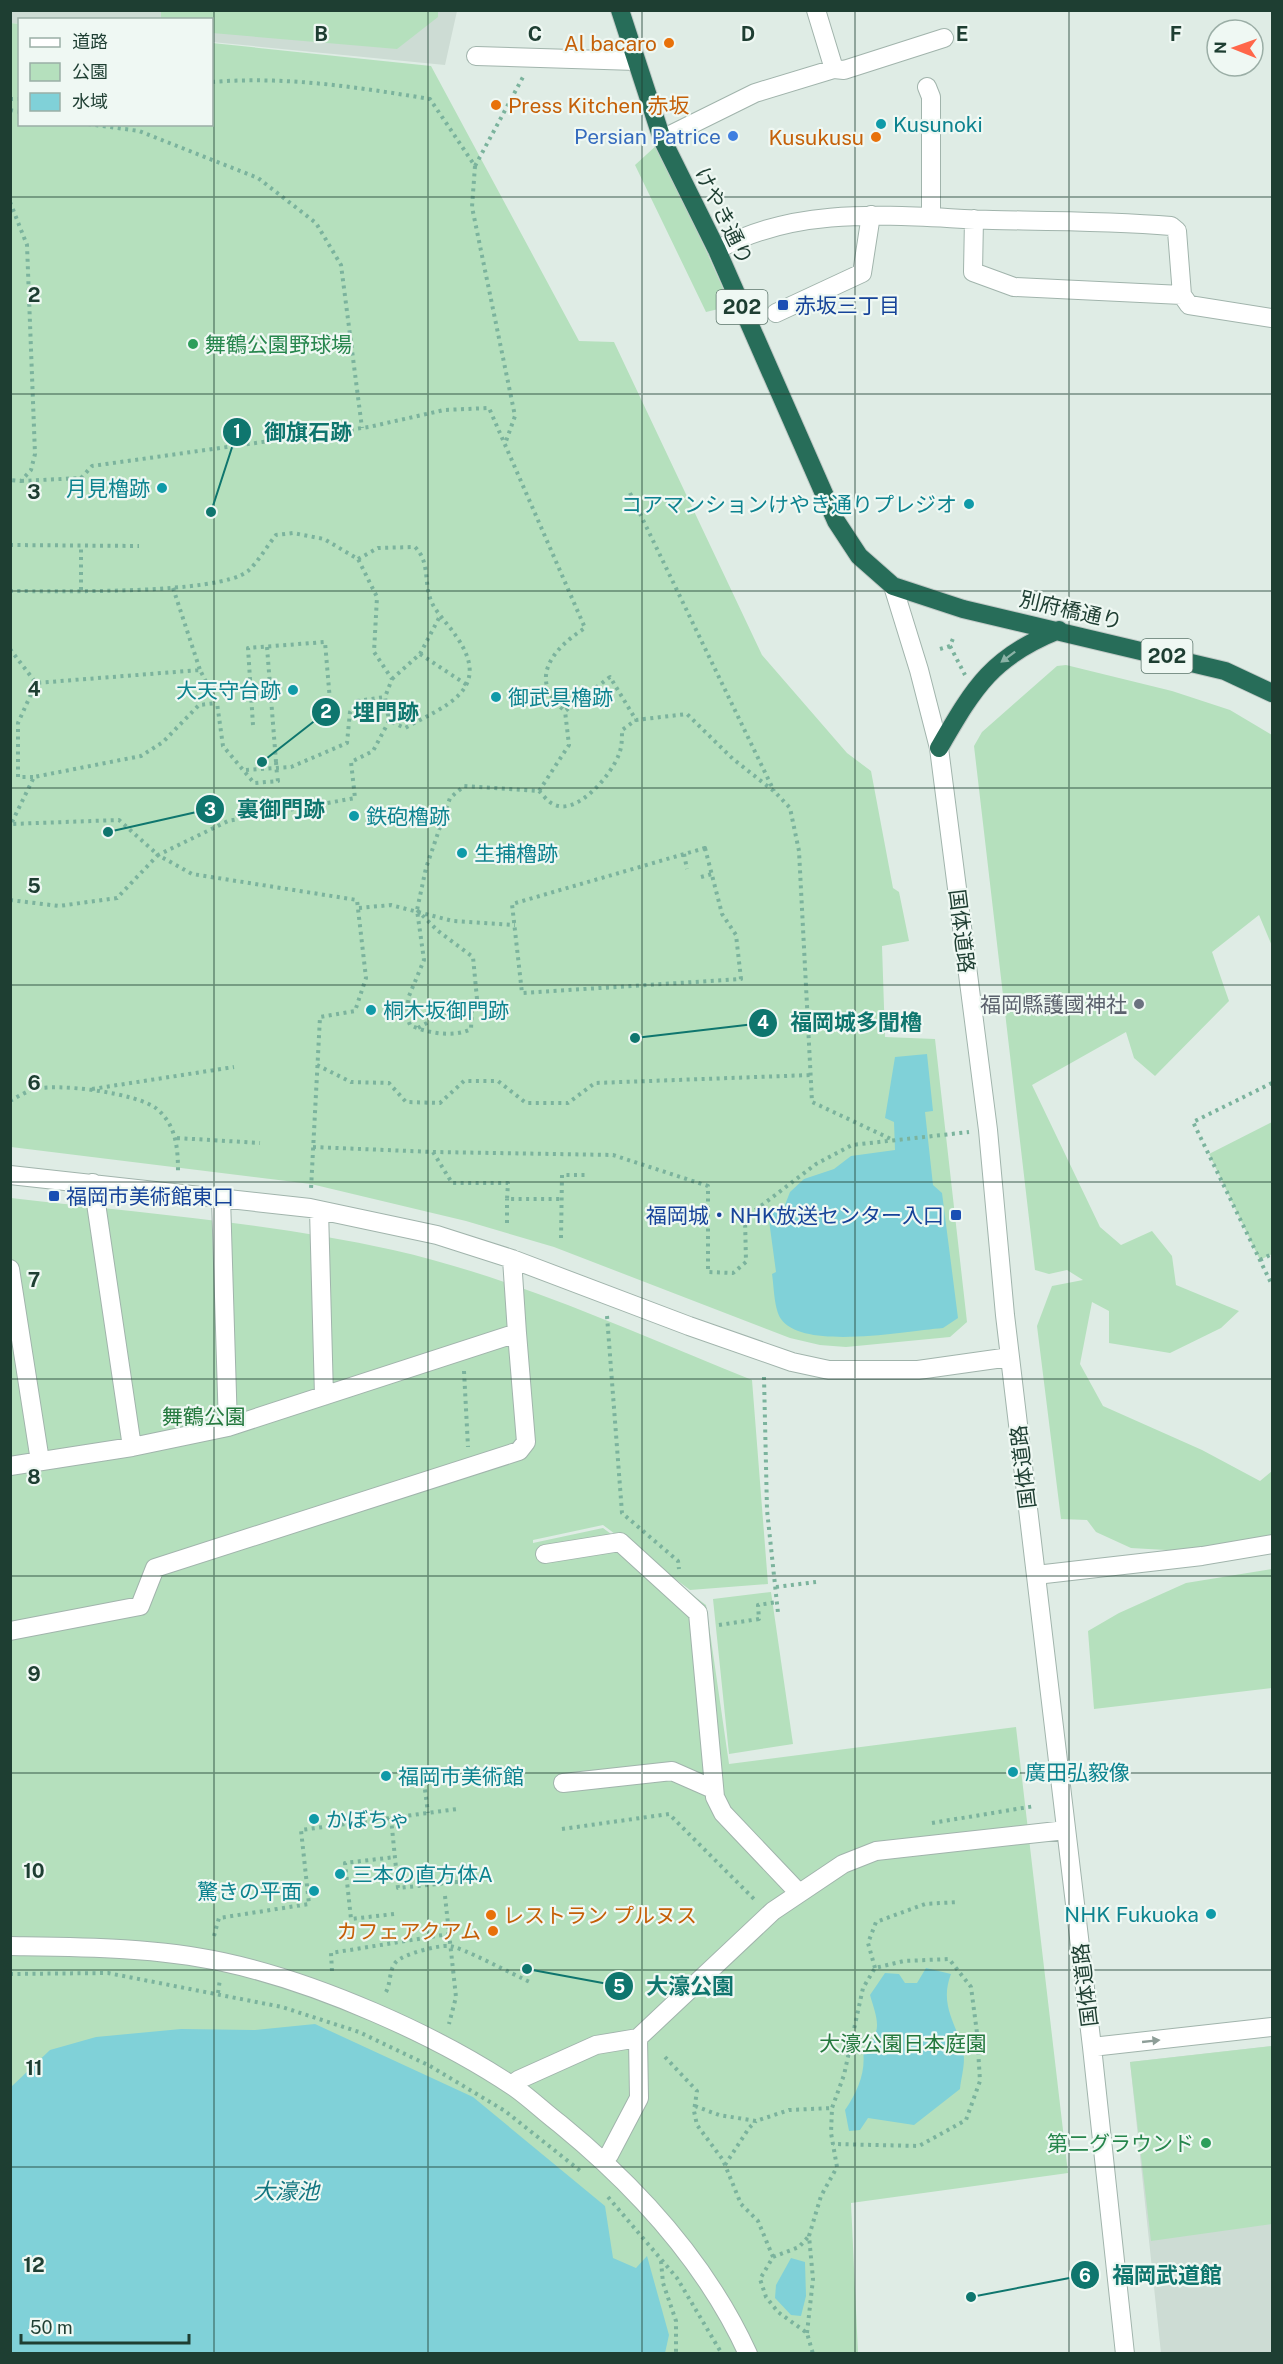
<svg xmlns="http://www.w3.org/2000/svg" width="1283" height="2364" font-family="'Public Sans','Noto Sans JP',sans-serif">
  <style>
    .built { fill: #cddcd4 }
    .green { fill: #b5e0bd }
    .water { fill: #80d1d8 }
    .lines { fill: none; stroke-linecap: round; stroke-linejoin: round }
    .minor-casing { stroke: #a1b4ac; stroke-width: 20 }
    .highway-casing { stroke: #c0c9c6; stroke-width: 20 }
    .path { stroke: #7bb39d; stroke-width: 4; stroke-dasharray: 3 4.5; stroke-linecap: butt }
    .minor { stroke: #fff; stroke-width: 18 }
    .highway { stroke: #276d59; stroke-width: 18 }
    .path-bridge { stroke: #7bb39d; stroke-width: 4; stroke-dasharray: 3 4.5; stroke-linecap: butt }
    .oneway { fill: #8bb2a6 }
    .oneway2 { fill: #8e9e98 }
    .grid { fill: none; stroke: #1e3e32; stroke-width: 1.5; stroke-opacity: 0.55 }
    .food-dot { fill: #e8710a; stroke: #eff8f3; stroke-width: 2 }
    .culture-dot { fill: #0f9aa8; stroke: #eff8f3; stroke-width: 2 }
    .shop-dot { fill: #3f7fe0; stroke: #eff8f3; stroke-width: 2 }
    .transit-dot { fill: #1a4fb4; stroke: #eff8f3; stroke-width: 2 }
    .leisure-dot { fill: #2e9e5b; stroke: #eff8f3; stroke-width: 2 }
    .worship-dot { fill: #6b7280; stroke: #eff8f3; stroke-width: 2 }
    .labels { text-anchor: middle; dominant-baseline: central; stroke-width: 4.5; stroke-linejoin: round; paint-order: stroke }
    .shield { fill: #eff8f3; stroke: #5d766c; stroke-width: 1.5 }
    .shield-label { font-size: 20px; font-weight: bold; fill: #1e3e32 }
    .food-label { font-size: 21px; fill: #c56008; stroke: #eff8f3; text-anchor: end }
    .culture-label { font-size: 21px; fill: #0d838f; stroke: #eff8f3; text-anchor: start }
    .shop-label { font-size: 21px; fill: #366cbe; stroke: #eff8f3; text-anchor: end }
    .street-label { font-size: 21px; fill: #1e3e32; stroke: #eff8f3 }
    .transit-label { font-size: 21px; fill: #164399; stroke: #eff8f3; text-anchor: start }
    .leisure-label { font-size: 21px; fill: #27864d; stroke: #eff8f3; text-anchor: start }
    .worship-label { font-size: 21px; fill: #5b616d; stroke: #eff8f3; text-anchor: end }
    .park-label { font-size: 21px; fill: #24793e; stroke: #eff8f3 }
    .water-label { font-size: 22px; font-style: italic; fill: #127680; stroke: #eff8f3 }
    .grid-label { font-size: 20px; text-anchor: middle; font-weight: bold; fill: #1e3e32; stroke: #eff8f3; stroke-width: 4.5; stroke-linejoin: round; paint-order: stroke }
    .leader { fill: none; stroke: #0f766e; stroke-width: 2 }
    .callout-dot { fill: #0f766e; stroke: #eff8f3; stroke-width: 2 }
    .mark-label { font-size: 18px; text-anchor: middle; font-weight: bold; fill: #fff }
    .callout-label { font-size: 22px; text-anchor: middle; font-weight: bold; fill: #0f766e; stroke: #eff8f3; stroke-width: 4.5; stroke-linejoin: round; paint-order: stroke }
  </style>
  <rect width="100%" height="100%" fill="#dfece5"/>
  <path class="built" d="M 10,11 L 457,11 L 445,65 L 212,42 L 212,20 L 20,20 L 19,24 L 11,23 Z
    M 1272,2046 L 1272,2353 L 1161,2353 L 1130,2062 Z"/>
  <path class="green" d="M 161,11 L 161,10 L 438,11 L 438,17 L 397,49 L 212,33 L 212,20 L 161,19 Z
    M 11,23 L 19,24 L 20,124 L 212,124 L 212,43 L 431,66 L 579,341 L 614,342 L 762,655 L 847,753 L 871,771 L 893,888 L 899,892 L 909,941 L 882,946 L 885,1037 L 935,1039 L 967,1322 L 950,1337 L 846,1347 L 820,1345 L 790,1338 L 554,1247 L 466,1221 L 311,1184 L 11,1147 Z
    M 658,144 L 731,306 L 706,312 L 635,165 Z
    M 1066,665 L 1172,691 L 1230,710 L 1272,735 L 1272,946 L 1259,915 L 1212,952 L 1229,1001 L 1155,1076 L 1134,1058 L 1126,1032 L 1032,1085 L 1100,1227 L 1121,1245 L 1152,1231 L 1172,1256 L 1176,1285 L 1239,1311 L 1221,1328 L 1170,1353 L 1109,1343 L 1109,1311 L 1092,1302 L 1080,1364 L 1103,1406 L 1202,1450 L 1260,1481 L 1272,1471 L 1272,1535 L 1218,1553 L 1131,1548 L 1096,1532 L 1087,1520 L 1061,1519 L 1037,1326 L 1052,1286 L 1083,1280 L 1067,1270 L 1049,1274 L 1035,1270 L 974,746 L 982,732 L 1057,666 Z
    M 1272,1122 L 1272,1254 L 1260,1260 L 1209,1154 Z
    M 11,1198 C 138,1213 268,1222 393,1250 C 517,1278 635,1333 752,1380 L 768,1584 L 690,1590 L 603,1525 L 533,1540 L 533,1543 L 603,1528 L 706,1605 L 729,1764 L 1016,1727 L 1068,2173 L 851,2203 L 858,2353 L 11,2353 Z
    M 1272,1569 L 1272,1688 L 1094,1709 L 1088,1631 L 1119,1613 L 1186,1583 Z
    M 771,1592 L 793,1744 L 729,1754 L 713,1599 Z
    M 1272,2046 L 1272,2224 L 1151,2241 L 1130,2062 Z"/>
  <path class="water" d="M 927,1054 L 933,1111 L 925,1112 L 933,1185 L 942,1193 L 958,1318 L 943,1328 C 907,1331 803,1351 781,1319 C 774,1309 774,1287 772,1274 L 776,1272 L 768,1213 L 783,1210 L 790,1192 L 804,1179 L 834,1169 L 851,1156 L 895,1150 L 894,1122 L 885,1118 L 895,1057 Z
    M 926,1968 L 951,1974 C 939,2005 956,2022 963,2051 C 966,2062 961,2078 960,2089 L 914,2125 L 868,2118 L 860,2130 L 849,2131 L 845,2110 C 858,2091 866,2072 863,2050 C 884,2032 877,2019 870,1995 L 885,1973 L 899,1974 L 905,1983 L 917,1983 Z
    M 315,2024 L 473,2097 L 605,2206 L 613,2258 L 636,2268 L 647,2256 L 669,2335 L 665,2353 L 11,2353 L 11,2087 L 50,2050 L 96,2037 L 181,2029 L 255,2030 Z
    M 791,2258 L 805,2262 L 806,2296 L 801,2316 L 791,2315 L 775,2298 L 776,2285 Z"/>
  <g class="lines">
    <g class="minor-casing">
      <path id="minor" d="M 476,56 L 636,61
        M 834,69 L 844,70 L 944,38
        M 927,87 L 931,97 L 931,216
        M 662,139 L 755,93 L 834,69 L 816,10
        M 974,219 L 973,272 L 1014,287 L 1182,295
        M 717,250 C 801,203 900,217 993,220 C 1052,221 1112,221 1171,226 L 1177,231 L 1182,295 L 1189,305 L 1272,318
        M 776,313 L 862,273 L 871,215
        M 893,586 L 919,670 L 939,748 L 988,1130 L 1005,1315 L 1092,2047 L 1125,2354
        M 10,1175 L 310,1208 L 437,1235 L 512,1259 L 689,1326 L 792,1362 L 829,1370 L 918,1370 L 1010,1357
        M 93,1183 L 132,1447
        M 221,1198 L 228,1427
        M 319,1210 L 324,1396
        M 10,1269 L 40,1461
        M 10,1466 L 132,1447 L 228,1427 L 517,1333 L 512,1259
        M 545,1554 L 620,1542 L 698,1613 L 715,1797 L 723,1813 L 798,1892
        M 1036,1575 L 1202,1556 L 1272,1544
        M 10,1631 L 140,1606 L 155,1568 L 519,1451 L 526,1442 L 517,1333
        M 563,1783 L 672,1771 L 713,1789
        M 10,1946 C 80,1947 155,1947 223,1962 C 316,1982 435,2034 514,2087 C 530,2098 544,2112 560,2124 C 637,2187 706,2262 748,2354
        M 1092,2047 L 1272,2027
        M 518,2080 L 596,2045 L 638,2038 L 773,1911 L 843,1864 L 876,1851 L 1066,1830
        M 609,2155 L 639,2098 L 638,2038"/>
    </g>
    <g class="highway-casing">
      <path id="highway" d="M 620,10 L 662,139 L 717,250 L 836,521 L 859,556 L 893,586 L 963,609 L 1225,671 L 1272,693
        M 939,748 C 974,688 991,657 1059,630"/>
    </g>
    <path class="path" d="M 212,82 C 285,76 357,87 430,99 L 475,166 L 523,77
      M 10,99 L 20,99
      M 10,110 L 20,112
      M 88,124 L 139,131 L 258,178 L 316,223 L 341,265 L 362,428
      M 475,166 L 472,207 L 515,416 L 505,444
      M 10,202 L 27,245 L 35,454 L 31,470 L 21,481 L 10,480
      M 21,481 L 81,478 L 92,466 L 369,427 L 444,410 L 489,408 L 585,628 C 552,649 527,680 565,711
      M 630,493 L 774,791
      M 10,545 L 139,546
      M 358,559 L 378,548 L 415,547 C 431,563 423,584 432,603 C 438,615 449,625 456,636 C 494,690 445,706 405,728 L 389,721
      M 173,588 L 200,670
      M 81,590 L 81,546
      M 10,591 C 54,591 219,595 248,571 C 258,562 267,546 276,535 L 293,533 L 324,539 L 358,559 L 377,597 L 374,652 L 392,679 L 385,697
      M 950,646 L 965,675
      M 267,647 L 276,762
      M 10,649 L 36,683 L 200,670 L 217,703 L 223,746 L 254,783 L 278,781 L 277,775
      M 940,649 L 950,646 L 954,636
      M 420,654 L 467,685
      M 392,679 L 420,654 L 440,616
      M 253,725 L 248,648 L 325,642 L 330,701
      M 246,770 L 291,767 L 347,743 L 350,712 L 357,701 L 385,697 L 389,721 L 373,751 L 351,762 L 355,798 L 228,821 L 158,855 L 192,874 L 357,900 L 366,978 L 355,1011 L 320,1017 L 311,1189
      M 33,777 L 18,777 L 18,723 L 36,683
      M 539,791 C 543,795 548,802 553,804 C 577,817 612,774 619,754 C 622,747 622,738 622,730 L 636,720
      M 705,848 L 722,914 L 736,935 L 741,979 L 522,993 L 512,904 Z
      M 684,854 L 687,869
      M 701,877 L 712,874
      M 10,900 L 59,906 L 117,898 L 158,855 L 119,820 L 11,824 L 34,777 L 141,756 L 163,742 L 199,705 L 217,703
      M 359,908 L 391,905 L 453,921 L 515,925
      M 417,910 L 438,931 L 473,957 L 477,999 L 472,1008 L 471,1029 C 454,1038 426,1033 410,1025 L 406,1014 L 409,996 L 424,960 L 417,910 L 426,868 L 450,798 L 464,786 L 539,791 L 569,745 L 565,711 L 610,677 L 636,720 L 687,714 L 733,759 L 775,792 L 790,808 L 799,851 L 812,1102 L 891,1139
      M 418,1028 L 452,1009 L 472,1008
      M 317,1065 L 351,1082 L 389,1083 L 406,1102 L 440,1103 L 464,1081 L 498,1081 L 526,1103 L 568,1103 L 595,1083 L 811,1075
      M 1272,1083 L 1193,1122 L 1272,1285
      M 92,1089 L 234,1067
      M 10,1101 C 17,1097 24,1093 31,1090 C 55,1082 138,1093 157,1109 C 177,1126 178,1150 178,1173
      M 177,1138 L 260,1143
      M 313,1147 L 433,1152 L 613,1155 L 708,1186 L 708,1272 L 733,1273 L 746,1262 L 745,1218 L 816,1164 L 852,1145 L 969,1132
      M 433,1152 L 452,1183 L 508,1183 L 507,1199 L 562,1199
      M 507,1223 L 507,1199
      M 561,1238 L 562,1175 L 586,1175
      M 1260,1260 L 1272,1254
      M 607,1316 L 622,1513 L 678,1561 L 679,1569
      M 464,1371 L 468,1447
      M 764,1377 L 767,1510 L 778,1613
      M 776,1587 L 816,1582
      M 719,1625 L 759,1619 L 758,1605 L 777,1602
      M 424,1782 L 428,1813
      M 391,1818 L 398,1888 L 466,1881
      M 932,1823 L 1035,1806
      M 562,1829 L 669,1814 L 754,1899
      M 445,1896 L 456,1997 L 449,2024
      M 394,1914 L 351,1919 L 345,1863 L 395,1857
      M 214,1936 L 219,1918 L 309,1904 L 301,1830 L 457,1809
      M 875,1968 L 868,1943 L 876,1922 L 925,1904 L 958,1902
      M 332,1971 L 331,1953 L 449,1934
      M 10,1974 L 108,1973 L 282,2007 L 359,2032 L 430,2066 L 505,2111 L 583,2173
      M 386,1992 C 391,1983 389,1969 396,1962 C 403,1954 438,1945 449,1946 C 460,1946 516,1976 530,1982
      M 218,1993 L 220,1979
      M 665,2057 L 697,2091 L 694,2111 L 697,2125 L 723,2160 L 741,2204 L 758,2221 L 773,2257 L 760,2279 L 766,2297 L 778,2312 L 807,2333 L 813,2354
      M 695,2106 L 719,2115 L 756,2121 L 789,2110 L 832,2108
      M 725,2165 L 749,2128 L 756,2121
      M 608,2197 L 677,2278 L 722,2354
      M 773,2257 L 799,2247 L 809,2236
      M 661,2261 L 663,2283 L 676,2321 L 676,2354
      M 807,2333 L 813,2279 L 809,2236 L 821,2196 L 837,2167 L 831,2133 L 832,2108 L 844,2075 L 863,1988 L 875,1968 L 904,1961 L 949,1959 L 971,1987 L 977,2033 L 980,2081 L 966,2120 L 919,2146 L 833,2144"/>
    <use href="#minor" class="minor"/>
    <use href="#highway" class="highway"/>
    <path class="path-bridge" d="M 276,762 L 277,775"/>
  </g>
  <defs><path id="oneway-solid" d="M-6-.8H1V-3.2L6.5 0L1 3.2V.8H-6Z" transform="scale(1.5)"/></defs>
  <use class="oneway" href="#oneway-solid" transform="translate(1008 657) rotate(143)"/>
  <use class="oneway2" href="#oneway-solid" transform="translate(1151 2041) rotate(-6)"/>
  <path class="grid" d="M 214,10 L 214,2354M 428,10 L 428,2354M 642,10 L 642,2354M 855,10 L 855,2354M 1069,10 L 1069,2354M 10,197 L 1272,197M 10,394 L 1272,394M 10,591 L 1272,591M 10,788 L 1272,788M 10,985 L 1272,985M 10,1182 L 1272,1182M 10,1379 L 1272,1379M 10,1576 L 1272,1576M 10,1773 L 1272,1773M 10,1970 L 1272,1970M 10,2167 L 1272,2167"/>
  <g class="food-dot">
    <circle cx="669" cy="43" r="6"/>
    <circle cx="496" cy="105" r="6"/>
    <circle cx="876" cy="137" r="6"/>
    <circle cx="491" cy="1915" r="6"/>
    <circle cx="493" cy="1931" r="6"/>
  </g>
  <g class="culture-dot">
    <circle cx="881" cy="124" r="6"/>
    <circle cx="162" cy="488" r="6"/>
    <circle cx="969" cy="504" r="6"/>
    <circle cx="293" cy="690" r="6"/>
    <circle cx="496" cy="697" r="6"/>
    <circle cx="354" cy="816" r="6"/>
    <circle cx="462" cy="853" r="6"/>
    <circle cx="371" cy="1010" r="6"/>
    <circle cx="1013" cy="1772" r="6"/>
    <circle cx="386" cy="1776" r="6"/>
    <circle cx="314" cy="1819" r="6"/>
    <circle cx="340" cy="1874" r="6"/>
    <circle cx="314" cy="1891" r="6"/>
    <circle cx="1211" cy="1914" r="6"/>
  </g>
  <circle class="shop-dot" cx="733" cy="136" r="6"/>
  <g class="transit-dot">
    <rect x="777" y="299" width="12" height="12" rx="3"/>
    <rect x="48" y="1190" width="12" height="12" rx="3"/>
    <rect x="950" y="1209" width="12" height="12" rx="3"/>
  </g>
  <g class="leisure-dot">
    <circle cx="193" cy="344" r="6"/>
    <circle cx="1206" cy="2143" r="6"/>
  </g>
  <circle class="worship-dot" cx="1139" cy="1004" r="6"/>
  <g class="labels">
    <g class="shield">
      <rect x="716.5" y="290" width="51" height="34" rx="4.5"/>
      <rect x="1141.5" y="639" width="51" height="34" rx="4.5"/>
    </g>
    <g class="shield-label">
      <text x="742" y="307">202</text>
      <text x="1167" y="656">202</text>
    </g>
    <g class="food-label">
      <text x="657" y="43">Al bacaro</text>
      <text x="508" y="105" text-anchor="start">Press Kitchen 赤坂</text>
      <text x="864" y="137">Kusukusu</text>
      <text x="503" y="1915" text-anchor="start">レストラン プルヌス</text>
      <text x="481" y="1931">カフェアクアム</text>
    </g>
    <g class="culture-label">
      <text x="893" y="124">Kusunoki</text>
      <text x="150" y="488" text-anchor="end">月見櫓跡</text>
      <text x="957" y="504" text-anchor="end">コアマンションけやき通りプレジオ</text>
      <text x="281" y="690" text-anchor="end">大天守台跡</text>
      <text x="508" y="697">御武具櫓跡</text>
      <text x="366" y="816">鉄砲櫓跡</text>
      <text x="474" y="853">生捕櫓跡</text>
      <text x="383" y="1010">桐木坂御門跡</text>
      <text x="1025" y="1772">廣田弘毅像</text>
      <text x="398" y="1776">福岡市美術館</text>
      <text x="326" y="1819">かぼちゃ</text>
      <text x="352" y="1874">三本の直方体A</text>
      <text x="302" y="1891" text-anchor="end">驚きの平面</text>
      <text x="1199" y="1914" text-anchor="end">NHK Fukuoka</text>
    </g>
    <g class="shop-label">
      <text x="721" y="136">Persian Patrice</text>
    </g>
    <g class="street-label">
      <text transform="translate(724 216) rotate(64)">けやき通り</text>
      <text transform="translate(1071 610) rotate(13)">別府橋通り</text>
      <text transform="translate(962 931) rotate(83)">国体道路</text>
      <text transform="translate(1023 1467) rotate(-97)">国体道路</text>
      <text transform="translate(1085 1985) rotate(-97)">国体道路</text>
    </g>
    <g class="transit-label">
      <text x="795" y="305">赤坂三丁目</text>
      <text x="66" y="1196">福岡市美術館東口</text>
      <text x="944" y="1215" text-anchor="end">福岡城・NHK放送センター入口</text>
    </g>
    <g class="leisure-label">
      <text x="205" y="344">舞鶴公園野球場</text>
      <text x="1194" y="2143" text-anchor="end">第二グラウンド</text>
    </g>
    <g class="worship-label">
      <text x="1127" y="1004">福岡縣護國神社</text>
    </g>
    <g class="park-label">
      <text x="204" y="1416">舞鶴公園</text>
      <text x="903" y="2043">大濠公園日本庭園</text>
    </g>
    <g class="water-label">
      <text x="286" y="2191">大濠池</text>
    </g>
  </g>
  <g class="grid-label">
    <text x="321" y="41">B</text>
    <text x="535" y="41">C</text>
    <text x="748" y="41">D</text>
    <text x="962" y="41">E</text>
    <text x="1176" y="41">F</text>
    <text x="34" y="302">2</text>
    <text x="34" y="499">3</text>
    <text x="34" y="696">4</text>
    <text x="34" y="893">5</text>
    <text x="34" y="1090">6</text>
    <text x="34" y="1287">7</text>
    <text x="34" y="1484">8</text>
    <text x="34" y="1681">9</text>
    <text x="34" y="1878">10</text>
    <text x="34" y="2075">11</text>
    <text x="34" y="2272">12</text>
  </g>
  <path class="leader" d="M211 512L237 432M262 762L326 712M108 832L210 809M635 1038L763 1023M527 1969L619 1986M971 2297L1085 2275"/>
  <g class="callout-dot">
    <circle cx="211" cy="512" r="6"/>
    <circle cx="262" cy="762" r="6"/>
    <circle cx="108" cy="832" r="6"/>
    <circle cx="635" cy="1038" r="6"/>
    <circle cx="527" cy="1969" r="6"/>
    <circle cx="971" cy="2297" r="6"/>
    <circle cx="237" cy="432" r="15"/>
    <circle cx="326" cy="712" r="15"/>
    <circle cx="210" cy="809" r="15"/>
    <circle cx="763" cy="1023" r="15"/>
    <circle cx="619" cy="1986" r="15"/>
    <circle cx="1085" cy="2275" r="15"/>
  </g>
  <g class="mark-label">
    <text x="237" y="438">1</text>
    <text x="326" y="718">2</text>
    <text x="210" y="816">3</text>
    <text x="763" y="1029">4</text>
    <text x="619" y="1993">5</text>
    <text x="1085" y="2282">6</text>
  </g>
  <g class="callout-label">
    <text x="308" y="440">御旗石跡</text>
    <text x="386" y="720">埋門跡</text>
    <text x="281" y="817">裏御門跡</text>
    <text x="856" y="1030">福岡城多聞櫓</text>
    <text x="690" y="1994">大濠公園</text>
    <text x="1167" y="2283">福岡武道館</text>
  </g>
  <rect width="1283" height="2364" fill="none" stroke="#1e3e32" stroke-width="24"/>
  <rect x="18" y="18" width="195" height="108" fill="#eff8f3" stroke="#9baea6" stroke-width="1.5"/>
  <rect x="30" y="38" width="30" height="9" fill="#ffffff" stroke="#9baea6" stroke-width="1.5"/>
  <text x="72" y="48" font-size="18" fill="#1e3e32">道路</text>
  <rect x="30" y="63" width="30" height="18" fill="#b5e0bd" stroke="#9baea6" stroke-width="1.5"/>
  <text x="72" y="78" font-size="18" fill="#1e3e32">公園</text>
  <rect x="30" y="93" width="30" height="18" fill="#80d1d8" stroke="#9baea6" stroke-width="1.5"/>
  <text x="72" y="108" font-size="18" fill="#1e3e32">水域</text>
  <g transform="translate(1235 48) rotate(271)"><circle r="28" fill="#eff8f3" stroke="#9baea6" stroke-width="1.5"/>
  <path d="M0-4.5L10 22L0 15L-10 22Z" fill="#ff674a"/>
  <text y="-9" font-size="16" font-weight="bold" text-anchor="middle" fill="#1e3e32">N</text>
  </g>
  <path d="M21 2334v9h168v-9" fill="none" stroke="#1e3e32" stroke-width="3"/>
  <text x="30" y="2334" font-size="18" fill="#1e3e32" stroke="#eff8f3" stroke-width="4.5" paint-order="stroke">50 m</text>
</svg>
